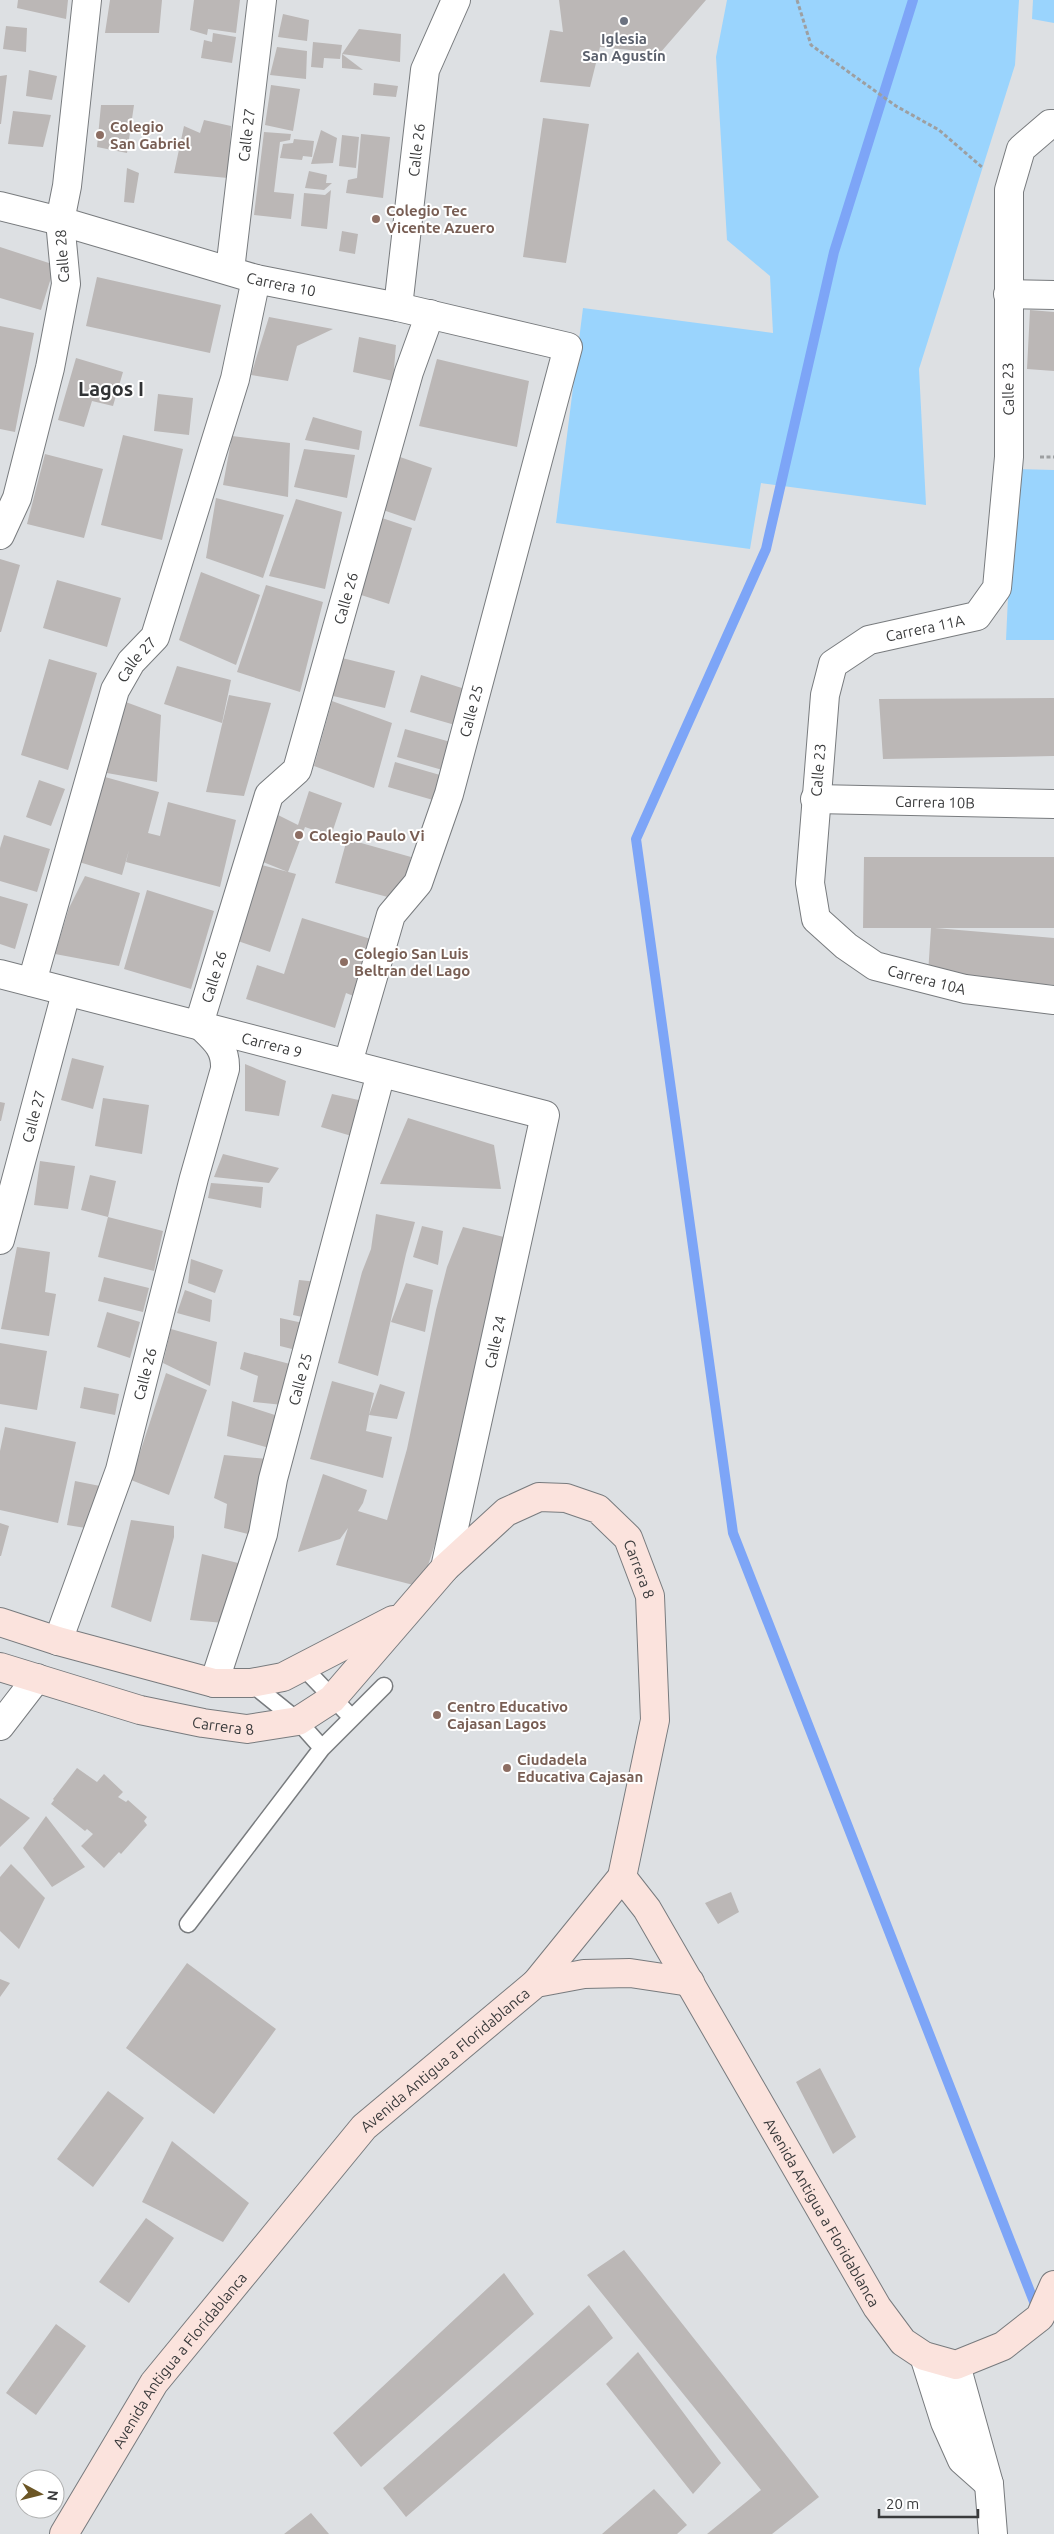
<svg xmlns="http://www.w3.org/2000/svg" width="1054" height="2534" font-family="Ubuntu,sans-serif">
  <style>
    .green { fill: #9ad4fd }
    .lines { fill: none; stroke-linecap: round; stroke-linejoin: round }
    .stream { stroke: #7da5f7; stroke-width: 10 }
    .building { fill: #bbb7b6 }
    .lane-casing { stroke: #787b7e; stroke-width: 19 }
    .street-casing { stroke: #787b7e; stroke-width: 30 }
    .secondary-casing { stroke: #787b7e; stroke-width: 30 }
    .path { stroke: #9d9fa1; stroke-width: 3; stroke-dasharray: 4 2.5; stroke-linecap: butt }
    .lane { stroke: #fff; stroke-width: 16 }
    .street { stroke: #fff; stroke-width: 28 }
    .secondary { stroke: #fbe3dd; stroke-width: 28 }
    .worship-dot { fill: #6b7280; stroke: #fff; stroke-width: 2 }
    .education-dot { fill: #8d6e63; stroke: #fff; stroke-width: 2 }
    .labels { text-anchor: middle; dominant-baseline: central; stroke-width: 4; stroke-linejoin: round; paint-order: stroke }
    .worship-label { font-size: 15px; font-weight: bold; fill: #5b616d; stroke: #fff }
    .education-label { font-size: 15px; font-weight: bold; fill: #785e54; stroke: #fff; text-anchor: start }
    .street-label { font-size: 15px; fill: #3a3b3c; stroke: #fff }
    .district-label { font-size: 20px; font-weight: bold; fill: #313335; stroke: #fff }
  </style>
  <rect width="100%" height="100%" fill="#dde0e3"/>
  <path class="green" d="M 727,0 L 1019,0 L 1015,65 L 919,369 L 926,505 L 761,483 L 750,549 L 556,523 L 583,308 L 773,333 L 770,276 L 727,240 L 716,57 Z
    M 1033,0 L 1054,0 L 1054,23 L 1032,19 Z
    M 1014,469 L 1054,470 L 1054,640 L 1006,640 Z"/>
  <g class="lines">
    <path class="stream" d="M 913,0 L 834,252 L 766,549 L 636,839 L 733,1533 L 1038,2312"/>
  </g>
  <path class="building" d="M 18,0 L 68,0 L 66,19 L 17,8 Z
    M 110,0 L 162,0 L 159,33 L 105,33 Z
    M 194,0 L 240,0 L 236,33 L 208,29 L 207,35 L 190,30 Z
    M 559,0 L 706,0 L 660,53 L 600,47 L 590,87 L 540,82 L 550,30 L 563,32 Z
    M 283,14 L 309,20 L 307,41 L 278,37 Z
    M 6,26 L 27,28 L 26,52 L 3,49 Z
    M 359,29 L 401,34 L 400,62 L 342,54 Z
    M 213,33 L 236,37 L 232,63 L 201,58 L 204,40 L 212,42 Z
    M 313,42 L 342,45 L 340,59 L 324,58 L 323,68 L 311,67 Z
    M 277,47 L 307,51 L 306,79 L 270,75 Z
    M 342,54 L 363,70 L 342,68 Z
    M 29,70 L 57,76 L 52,100 L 26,96 Z
    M 7,75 L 1,124 L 0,124 L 0,76 Z
    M 374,83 L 398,86 L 396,97 L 373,95 Z
    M 271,85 L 300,89 L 293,131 L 265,125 Z
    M 101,105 L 134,105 L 127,153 L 97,147 Z
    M 13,111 L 51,115 L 43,147 L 8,144 Z
    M 543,118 L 589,124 L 566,263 L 523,257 Z
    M 204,120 L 231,126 L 228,178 L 174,173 L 184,126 L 200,133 Z
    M 321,130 L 337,138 L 333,163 L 311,164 Z
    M 264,132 L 291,134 L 290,140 L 280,142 L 274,192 L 294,194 L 291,219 L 254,215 Z
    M 361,134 L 390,137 L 383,198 L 346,193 L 348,180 L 357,178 Z
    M 342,135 L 359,137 L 356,168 L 339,166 Z
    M 294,139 L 314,141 L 312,157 L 303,156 L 302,160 L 280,158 L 283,144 L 293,143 Z
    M 127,168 L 139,173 L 134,203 L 124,202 Z
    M 309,171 L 327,175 L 326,183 L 332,183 L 324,190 L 305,188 Z
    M 331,190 L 327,229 L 301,226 L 304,193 L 325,195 Z
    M 342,231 L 358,234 L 355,254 L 339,251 Z
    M 0,247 L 55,265 L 41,310 L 0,298 Z
    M 97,277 L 221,305 L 210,353 L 86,326 Z
    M 1030,310 L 1054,312 L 1054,371 L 1027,369 Z
    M 269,317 L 333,329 L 297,346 L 288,381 L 251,375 Z
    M 0,326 L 34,333 L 15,432 L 0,429 Z
    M 359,337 L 396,345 L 393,381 L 353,372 Z
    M 76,358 L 123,372 L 113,406 L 92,401 L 84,427 L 58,420 Z
    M 437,359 L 529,381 L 517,447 L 419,426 Z
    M 158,394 L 193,398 L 189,435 L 154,431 Z
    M 313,417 L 362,431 L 359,450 L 305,440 Z
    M 123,435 L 183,449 L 162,540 L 101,525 Z
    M 232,436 L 290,443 L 288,497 L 223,485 Z
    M 304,449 L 355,455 L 347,498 L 294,487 Z
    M 45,454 L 103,469 L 84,538 L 27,524 Z
    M 400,457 L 432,468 L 415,521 L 383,510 Z
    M 216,498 L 284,515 L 263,578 L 206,558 Z
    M 296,499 L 342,512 L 325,589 L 269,576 Z
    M 382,518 L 412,528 L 389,604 L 358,594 Z
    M 0,559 L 20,565 L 1,632 L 0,632 Z
    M 201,572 L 260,595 L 236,665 L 179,640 Z
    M 57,580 L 121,598 L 107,647 L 43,628 Z
    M 266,585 L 323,602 L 300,692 L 237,672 Z
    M 342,658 L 395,671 L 385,708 L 333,696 Z
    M 49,659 L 97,673 L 68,770 L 21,755 Z
    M 177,666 L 231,680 L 222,723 L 164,704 Z
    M 421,675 L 465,689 L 455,725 L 410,712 Z
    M 229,695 L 271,703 L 244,796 L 206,792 Z
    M 1054,698 L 1054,756 L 883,759 L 879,699 Z
    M 123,701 L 161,715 L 157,782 L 107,773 Z
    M 332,701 L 392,723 L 374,788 L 314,766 Z
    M 405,729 L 454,743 L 446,771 L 397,757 Z
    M 395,762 L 440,775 L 433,800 L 388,787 Z
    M 105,777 L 159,792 L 148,833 L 160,836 L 168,802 L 236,820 L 220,887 L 126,862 L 129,850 L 122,875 L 79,862 Z
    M 39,780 L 65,789 L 51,826 L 26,817 Z
    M 309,791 L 342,803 L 331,836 L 305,827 L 288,872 L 258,860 L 272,812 L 298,825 Z
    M 4,835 L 50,849 L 37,892 L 0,881 L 0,848 Z
    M 347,839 L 411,857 L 399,900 L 335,883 Z
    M 864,857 L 1054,857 L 1054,928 L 935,928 L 1054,938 L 1054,985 L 928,974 L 931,928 L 863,928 Z
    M 254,863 L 296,874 L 270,952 L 232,939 Z
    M 85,876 L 140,893 L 119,966 L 55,954 L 69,908 Z
    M 147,890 L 214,911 L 191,989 L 124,969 Z
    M 0,896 L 28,904 L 15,949 L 0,944 Z
    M 302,918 L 374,940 L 361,999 L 346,993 L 335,1028 L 246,999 L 257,965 L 284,974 Z
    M 72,1058 L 104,1066 L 93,1109 L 61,1100 Z
    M 245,1064 L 286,1081 L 279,1116 L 245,1111 Z
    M 332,1094 L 363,1101 L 355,1137 L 321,1127 Z
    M 103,1098 L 149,1105 L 142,1154 L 95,1146 Z
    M 0,1102 L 5,1103 L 1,1121 L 0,1121 Z
    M 408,1118 L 494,1145 L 501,1189 L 380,1184 Z
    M 223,1154 L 279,1168 L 269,1183 L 214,1177 Z
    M 40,1161 L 75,1166 L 68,1209 L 34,1205 Z
    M 90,1175 L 116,1181 L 108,1217 L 81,1210 Z
    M 211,1183 L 263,1187 L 261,1208 L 208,1198 Z
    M 376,1214 L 415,1222 L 406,1254 L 378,1376 L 338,1363 L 362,1272 L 371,1249 Z
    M 108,1217 L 163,1231 L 154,1271 L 98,1257 Z
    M 422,1226 L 443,1231 L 438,1265 L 413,1257 Z
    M 463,1227 L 512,1239 L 461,1464 L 421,1587 L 336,1565 L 348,1528 L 340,1539 L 298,1552 L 323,1474 L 367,1490 L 363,1503 L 358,1511 L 387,1520 L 407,1449 L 436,1310 L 447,1267 Z
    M 17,1247 L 50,1252 L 45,1292 L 56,1294 L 49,1336 L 1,1329 Z
    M 191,1259 L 223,1270 L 215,1293 L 188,1283 Z
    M 104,1277 L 149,1288 L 143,1312 L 98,1301 Z
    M 299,1280 L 318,1282 L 307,1318 L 293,1315 Z
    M 406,1283 L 433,1290 L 425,1332 L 391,1322 Z
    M 185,1290 L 212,1300 L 210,1322 L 177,1313 Z
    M 107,1312 L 140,1322 L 130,1358 L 97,1347 Z
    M 280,1318 L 303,1323 L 300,1351 L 280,1346 Z
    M 171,1329 L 217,1342 L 210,1386 L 163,1363 Z
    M 0,1343 L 47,1351 L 37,1410 L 0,1404 Z
    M 244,1352 L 290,1364 L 283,1405 L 253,1402 L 258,1376 L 240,1369 Z
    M 166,1373 L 207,1390 L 169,1495 L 131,1480 Z
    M 332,1381 L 374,1393 L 369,1415 L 380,1384 L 405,1392 L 397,1419 L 369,1415 L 366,1431 L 392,1437 L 383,1478 L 310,1459 Z
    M 84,1387 L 119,1394 L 115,1415 L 80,1408 Z
    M 232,1401 L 278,1416 L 273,1449 L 227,1436 Z
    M 5,1427 L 76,1442 L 58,1523 L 0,1510 L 0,1451 Z
    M 224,1455 L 268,1459 L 252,1535 L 224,1528 L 227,1504 L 214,1498 Z
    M 75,1481 L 100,1486 L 92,1529 L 67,1525 Z
    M 131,1520 L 174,1526 L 174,1537 L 151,1622 L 111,1607 Z
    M 0,1523 L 9,1526 L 1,1556 L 0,1556 Z
    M 202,1554 L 242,1564 L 224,1623 L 190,1620 Z
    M 77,1768 L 97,1782 L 104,1774 L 123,1792 L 118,1797 L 126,1802 L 128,1800 L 147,1817 L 144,1821 L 147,1825 L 121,1854 L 119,1852 L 104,1868 L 81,1846 L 93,1834 L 87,1829 L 85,1831 L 51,1804 L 54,1800 L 53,1799 Z
    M 0,1798 L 30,1818 L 0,1847 Z
    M 46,1816 L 85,1867 L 52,1887 L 23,1848 Z
    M 11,1864 L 45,1898 L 19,1949 L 0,1931 L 0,1877 Z
    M 731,1892 L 739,1912 L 718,1924 L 705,1903 Z
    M 187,1963 L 276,2029 L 214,2114 L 126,2048 Z
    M 0,1979 L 10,1983 L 0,1997 Z
    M 820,2068 L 856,2137 L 833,2154 L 796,2082 Z
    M 108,2091 L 144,2118 L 93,2187 L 57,2159 Z
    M 172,2141 L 249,2203 L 223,2242 L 142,2202 Z
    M 146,2218 L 174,2238 L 129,2303 L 99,2282 Z
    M 624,2250 L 819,2497 L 772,2534 L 707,2534 L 761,2490 L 587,2275 Z
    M 504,2273 L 534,2314 L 361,2467 L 333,2433 Z
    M 589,2305 L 613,2338 L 406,2517 L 383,2488 Z
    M 56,2324 L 86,2346 L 36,2415 L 6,2393 Z
    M 638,2352 L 721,2463 L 693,2494 L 606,2384 Z
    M 654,2489 L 687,2525 L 677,2534 L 602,2534 Z
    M 311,2513 L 329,2534 L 284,2534 Z"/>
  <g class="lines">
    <g class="lane-casing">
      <path id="lane" d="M 303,1667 L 352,1718
        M 251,1683 L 298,1721 L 322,1748
        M 188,1924 L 322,1748 L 384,1686"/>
    </g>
    <g class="street-casing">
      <g id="street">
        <path id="s1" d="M 1054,124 L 1050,124 L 1021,149 L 1009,190 L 1009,457 L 997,588 L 977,616 L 869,640 L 833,664 L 825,695 L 810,883 L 816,919 L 846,946 L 875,966 L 965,989 L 1054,1000"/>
        <path id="s2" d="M 0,206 L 60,221 L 256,279 L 398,307 L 568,347 L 449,794 L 418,883 L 391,915 L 348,1063"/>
        <path id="s3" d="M 230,270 L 262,0"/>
        <path d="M 1008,294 L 1054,295"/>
        <path id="s4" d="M 398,307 L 425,70 L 456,0"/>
        <path d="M 0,535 L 17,498 L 50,368 L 66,284 L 60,221 L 67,186 L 87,0"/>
        <path id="s5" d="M 815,799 L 1054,804"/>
        <path id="s6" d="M 0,974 L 545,1115 L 445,1568"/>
        <path id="s7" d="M 32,982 L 115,690 L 131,662 L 155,637 L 235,379 L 256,279"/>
        <path id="s8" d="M 0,1240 L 66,993"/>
        <path id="s9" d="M 58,1641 L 120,1470 L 194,1178 L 225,1069 C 226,1047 214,1039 199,1024 L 269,795 L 297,770 L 409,372 L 430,314"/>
        <path id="s10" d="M 214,1683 L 263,1534 L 273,1479 L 381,1073"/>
        <path d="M 0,1726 L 37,1678"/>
        <path d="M 924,2356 L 945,2422 L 962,2460 L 989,2484"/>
        <path d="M 956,2365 L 989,2484 L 993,2534"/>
      </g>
    </g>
    <g class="secondary-casing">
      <g id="secondary">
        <path d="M 0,1622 L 58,1641 L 214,1683 L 251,1683 L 283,1677 L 393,1620"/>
        <path id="s11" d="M 0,1667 L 140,1710 L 203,1723 L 247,1729 L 298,1721 L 332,1699 L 445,1568 L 506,1512 L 539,1497 L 566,1498 L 598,1509 L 628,1538 L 650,1596 L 655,1720 L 622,1877 L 536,1983"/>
        <path id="s12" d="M 622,1877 L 647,1909 L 877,2307 L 903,2342 L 924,2356 L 956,2365 L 1003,2346 L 1040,2317 L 1054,2285"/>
        <path id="s13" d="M 64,2534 L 154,2383 L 364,2127 L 536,1983 L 584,1974 L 630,1973 L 690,1982"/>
      </g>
    </g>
    <path class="path" d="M 797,0 L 811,45 L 896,106 L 939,130 L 983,168
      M 1040,457 L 1054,457"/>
    <use href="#lane" class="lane"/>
    <use href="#street" class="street"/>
    <use href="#secondary" class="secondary"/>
  </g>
  <circle class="worship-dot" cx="624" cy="21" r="5"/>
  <g class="education-dot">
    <circle cx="100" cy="135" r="5"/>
    <circle cx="376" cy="219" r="5"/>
    <circle cx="299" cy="835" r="5"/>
    <circle cx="344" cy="962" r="5"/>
    <circle cx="437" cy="1715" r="5"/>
    <circle cx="507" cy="1768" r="5"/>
  </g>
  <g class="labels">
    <g class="worship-label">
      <text x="624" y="38">Iglesia<tspan x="624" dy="17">San Agustín</tspan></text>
    </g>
    <g class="education-label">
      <text x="110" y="126">Colegio<tspan x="110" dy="17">San Gabriel</tspan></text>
      <text x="386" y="210">Colegio Tec<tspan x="386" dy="17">Vicente Azuero</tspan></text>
      <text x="309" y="835">Colegio Paulo Vi</text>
      <text x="354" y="953">Colegio San Luis<tspan x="354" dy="17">Beltran del Lago</tspan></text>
      <text x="447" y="1706">Centro Educativo<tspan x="447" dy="17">Cajasan Lagos</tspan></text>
      <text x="517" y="1759">Ciudadela<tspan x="517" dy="17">Educativa Cajasan</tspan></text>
    </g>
    <g class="street-label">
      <text stroke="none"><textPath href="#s3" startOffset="136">Calle 27</textPath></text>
      <text stroke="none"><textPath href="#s4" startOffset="158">Calle 26</textPath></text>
      <text transform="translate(62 256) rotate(-94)">Calle 28</text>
      <text stroke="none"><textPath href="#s2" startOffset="292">Carrera 10</textPath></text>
      <text transform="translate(1008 389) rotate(-91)">Calle 23</text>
      <text stroke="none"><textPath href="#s9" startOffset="1106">Calle 26</textPath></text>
      <text transform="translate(925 628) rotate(-12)">Carrera 11A</text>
      <text stroke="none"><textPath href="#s7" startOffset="341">Calle 27</textPath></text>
      <text transform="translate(471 711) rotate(-75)">Calle 25</text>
      <text transform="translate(818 770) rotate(-85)">Calle 23</text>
      <text stroke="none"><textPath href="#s5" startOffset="120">Carrera 10B</textPath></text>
      <text stroke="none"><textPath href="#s9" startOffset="700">Calle 26</textPath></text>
      <text stroke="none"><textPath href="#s1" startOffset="1058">Carrera 10A</textPath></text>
      <text stroke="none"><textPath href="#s6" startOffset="281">Carrera 9</textPath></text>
      <text stroke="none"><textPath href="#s8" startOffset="128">Calle 27</textPath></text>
      <text transform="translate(495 1342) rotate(-78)">Calle 24</text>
      <text stroke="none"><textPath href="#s9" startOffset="281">Calle 26</textPath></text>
      <text stroke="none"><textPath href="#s10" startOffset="316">Calle 25</textPath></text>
      <text stroke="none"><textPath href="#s11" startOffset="775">Carrera 8</textPath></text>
      <text stroke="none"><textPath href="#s11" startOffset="231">Carrera 8</textPath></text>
      <text stroke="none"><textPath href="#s13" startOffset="612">Avenida Antigua a Floridablanca</textPath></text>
      <text stroke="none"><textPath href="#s12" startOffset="391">Avenida Antigua a Floridablanca</textPath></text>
      <text stroke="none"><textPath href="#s13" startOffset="209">Avenida Antigua a Floridablanca</textPath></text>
    </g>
    <g class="district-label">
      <text x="111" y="388">Lagos I</text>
    </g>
  </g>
  <g transform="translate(40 2494) rotate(97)"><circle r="24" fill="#ffffff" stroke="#b0b1b1"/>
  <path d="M0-4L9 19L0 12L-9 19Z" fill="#6c5625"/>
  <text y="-8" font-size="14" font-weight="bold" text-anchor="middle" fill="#3a3b3c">N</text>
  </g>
  <path d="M879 2509v8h99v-8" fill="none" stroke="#3a3b3c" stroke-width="2.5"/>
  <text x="886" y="2509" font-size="15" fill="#3a3b3c" stroke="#ffffff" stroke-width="4" paint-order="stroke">20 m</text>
</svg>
